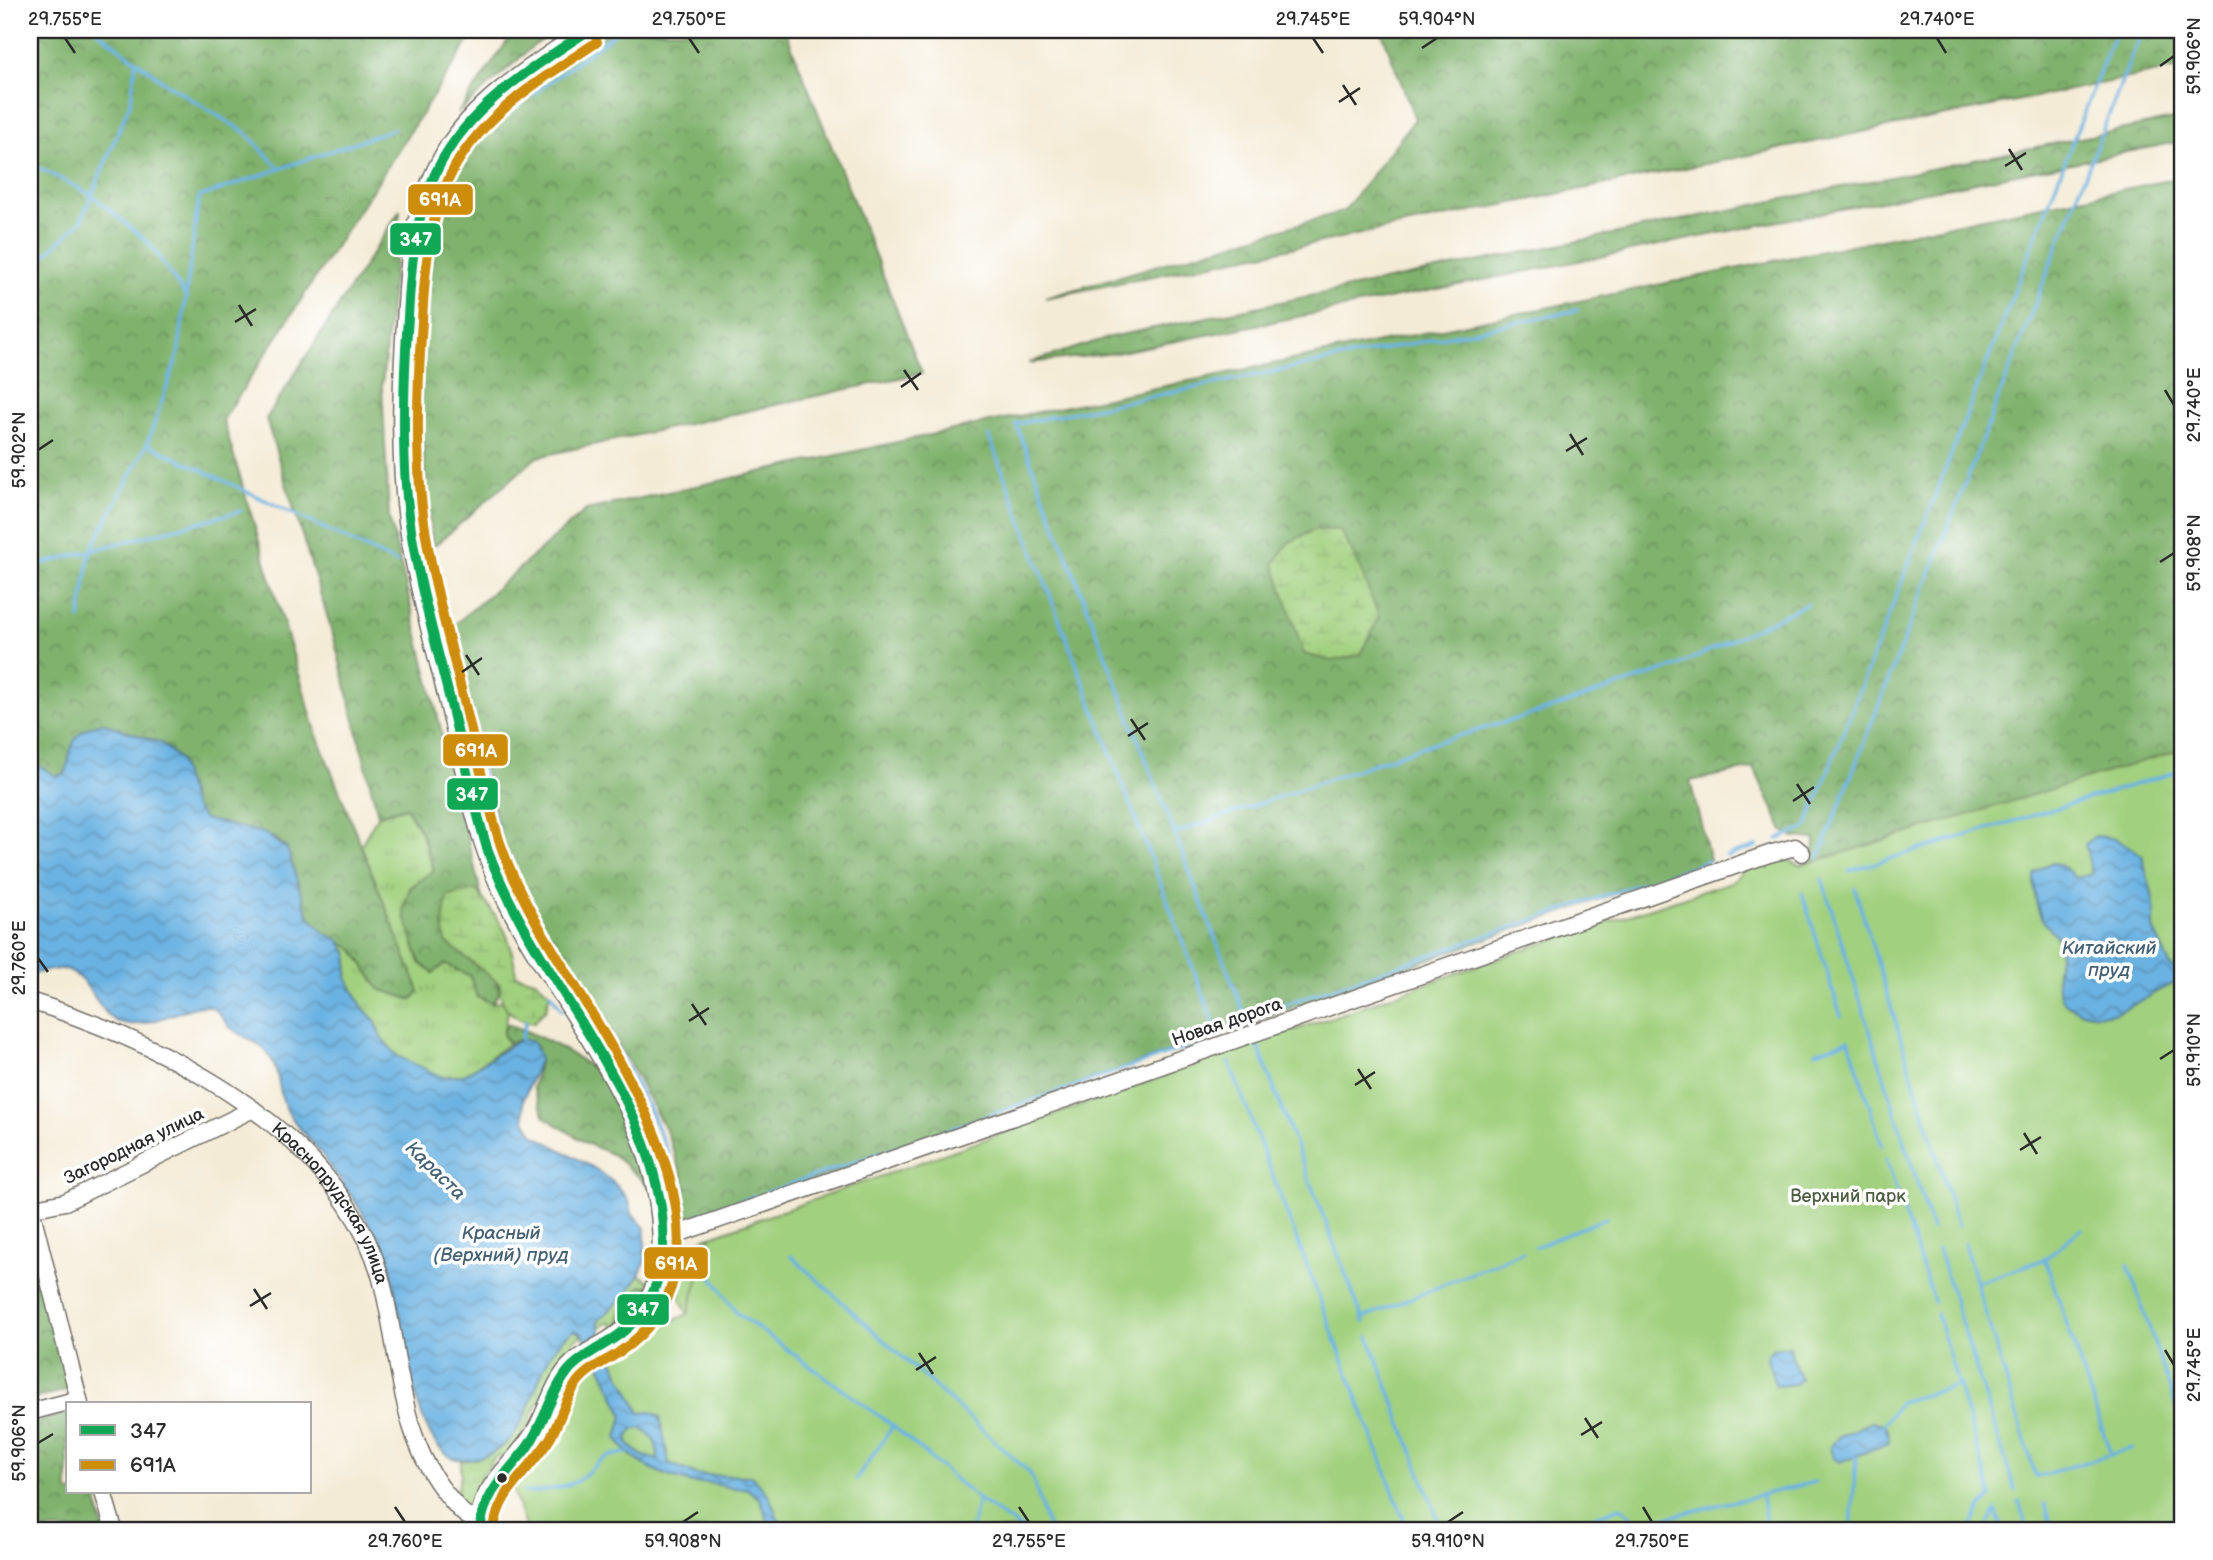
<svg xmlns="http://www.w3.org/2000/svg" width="2213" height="1560" font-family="'Balsamiq Sans',sans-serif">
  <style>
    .grass { fill: url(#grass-tufts); stroke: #667e54; stroke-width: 2 }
    .forest { fill: url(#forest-crowns); stroke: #566e4c; stroke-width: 2 }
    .wetland { fill: url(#wetland-marsh); stroke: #667e54; stroke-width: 2 }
    .green { fill: #a1d07e; stroke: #667e54; stroke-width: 2 }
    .water { fill: url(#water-waves); stroke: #4b6e86; stroke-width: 2; fill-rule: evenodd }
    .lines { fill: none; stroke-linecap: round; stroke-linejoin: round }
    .stream { stroke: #6bb2e2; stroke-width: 3.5 }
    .minor-casing { stroke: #716e67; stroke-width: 19 }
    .secondary-casing { stroke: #716e67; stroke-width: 24 }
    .minor { stroke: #fff; stroke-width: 16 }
    .secondary { stroke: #fff; stroke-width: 21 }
    .bus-1-casing { stroke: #fff; stroke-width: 16 }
    .bus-2-casing { stroke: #fff; stroke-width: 16 }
    .bus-1 { stroke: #10a855; stroke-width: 10 }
    .bus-2 { stroke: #ce8d09; stroke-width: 10 }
    .ticks { fill: none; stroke: #2b2b2b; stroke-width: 2.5 }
    .bus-dot { fill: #2b2b2b; stroke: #fff; stroke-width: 2.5 }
    .labels { text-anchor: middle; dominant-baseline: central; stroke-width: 7; stroke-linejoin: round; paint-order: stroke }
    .street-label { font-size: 18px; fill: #2b2b2b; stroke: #fff }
    .park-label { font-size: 18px; fill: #4e5d44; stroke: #fff }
    .water-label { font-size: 19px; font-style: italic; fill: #456174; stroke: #fff }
    .line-badge { stroke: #fff; stroke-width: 2.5 }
    .badge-label { font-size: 19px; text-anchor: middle; font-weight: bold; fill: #fff }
    .neatline { fill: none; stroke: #2b2b2b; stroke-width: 2.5 }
    .ticks-label { font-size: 18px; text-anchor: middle; fill: #2b2b2b }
  </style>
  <defs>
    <pattern id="grass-tufts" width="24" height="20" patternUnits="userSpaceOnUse" patternTransform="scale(1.75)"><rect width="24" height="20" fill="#a1d07e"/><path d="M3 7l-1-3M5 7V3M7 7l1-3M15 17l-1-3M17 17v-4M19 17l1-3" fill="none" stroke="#8bb36d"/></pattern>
    <pattern id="forest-crowns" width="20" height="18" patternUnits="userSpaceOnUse" patternTransform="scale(1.75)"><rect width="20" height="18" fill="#80b26d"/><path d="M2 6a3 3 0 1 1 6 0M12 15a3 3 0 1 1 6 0" fill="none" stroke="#69915a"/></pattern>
    <pattern id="wetland-marsh" width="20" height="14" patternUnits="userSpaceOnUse" patternTransform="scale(1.75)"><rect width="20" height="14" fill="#a1d07e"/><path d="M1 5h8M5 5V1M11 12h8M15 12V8" fill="none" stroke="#8bb36d"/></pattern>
    <pattern id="water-waves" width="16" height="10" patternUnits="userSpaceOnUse" patternTransform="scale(1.75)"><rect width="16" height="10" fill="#6bb2e2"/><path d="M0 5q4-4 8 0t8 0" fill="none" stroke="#5891b7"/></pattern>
  </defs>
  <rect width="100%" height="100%" fill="#fff"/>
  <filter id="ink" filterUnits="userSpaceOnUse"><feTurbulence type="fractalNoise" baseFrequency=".0143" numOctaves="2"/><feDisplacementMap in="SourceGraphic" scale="14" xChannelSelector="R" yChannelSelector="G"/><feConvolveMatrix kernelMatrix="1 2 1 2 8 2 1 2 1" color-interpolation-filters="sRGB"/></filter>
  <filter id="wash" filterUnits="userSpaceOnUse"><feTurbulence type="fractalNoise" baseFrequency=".00686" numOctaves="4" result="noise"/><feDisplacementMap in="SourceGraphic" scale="28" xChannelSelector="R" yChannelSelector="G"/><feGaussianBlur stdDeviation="1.57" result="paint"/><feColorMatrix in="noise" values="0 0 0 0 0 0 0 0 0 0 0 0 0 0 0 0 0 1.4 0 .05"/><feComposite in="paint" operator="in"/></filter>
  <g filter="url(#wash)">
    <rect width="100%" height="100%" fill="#f4ebd6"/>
    <path class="grass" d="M 406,807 L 421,832 L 434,870 L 410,888 L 433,973 L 445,964 L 470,976 L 493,1003 L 504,1001 L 508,1012 L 503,1034 L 509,1044 L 464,1075 L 442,1077 L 412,1065 L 397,1056 L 380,1036 L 376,1022 L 362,1007 L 347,978 L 348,954 L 339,940 L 419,992 L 361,845 L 378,815 Z
      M 711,1236 L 688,1314 C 679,1299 667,1266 680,1250 C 687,1242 701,1240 711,1236 Z
      M 639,1275 L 650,1281 L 649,1288 L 615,1329 L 609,1322 L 599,1328 L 598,1321 L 627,1294 Z
      M 575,1330 L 582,1336 L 573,1341 C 571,1356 560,1366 551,1379 C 535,1405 528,1432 507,1456 L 496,1457 L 480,1478 L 485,1485 L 476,1515 L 455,1497 L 461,1475 L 461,1461 C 549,1450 519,1363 575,1330 Z"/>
    <path class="forest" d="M 30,30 L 476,30 L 223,420 L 317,735 L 419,991 L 412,1000 L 379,989 L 354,950 L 324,933 L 308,915 L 286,848 L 275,838 L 204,819 L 193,805 L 179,759 L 161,743 L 103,723 L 69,759 L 66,773 L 56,776 L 30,760 Z
      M 515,30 L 557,30 L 532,47 L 458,113 Z
      M 609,30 L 785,30 L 922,373 L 537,457 L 433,547 C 419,448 405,241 459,155 C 465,147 474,139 481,132 C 520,89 563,63 609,30 Z
      M 1381,30 L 2183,30 L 2183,67 L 1045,298 L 1344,211 L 1415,119 Z
      M 2183,117 L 2183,141 L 1116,353 L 1028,363 L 1110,337 Z
      M 2183,177 L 2183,1530 L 2163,1530 L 711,1236 L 1238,1052 L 1251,1044 L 1813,861 L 1815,839 L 1794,837 L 1783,831 L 1754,768 L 1690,781 L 1710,860 L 1223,1032 L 688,1226 L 680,1201 L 686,1186 L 666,1131 L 633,1070 L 592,998 L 543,929 L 505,855 L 451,628 L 586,510 L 980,424 Z
      M 400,210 L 382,386 L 389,517 L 489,926 L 486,957 L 500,990 L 493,1003 L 477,997 L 470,976 L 445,964 L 433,973 L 420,963 L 403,910 L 410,888 L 434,870 L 421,832 L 406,807 L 378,815 L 334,638 L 266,419 Z
      M 507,1024 C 530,1031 586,1058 600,1077 C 624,1109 639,1151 652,1189 L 614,1155 L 586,1143 L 545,1117 L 533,1088 L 540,1058 L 521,1039 L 509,1044 L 503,1034 Z
      M 30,1228 L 70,1389 L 30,1400 Z
      M 644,1285 L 649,1288 L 626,1322 L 619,1318 C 620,1306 632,1289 644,1285 Z
      M 68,1413 L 68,1492 L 95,1492 L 104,1530 L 30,1530 L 30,1423 Z"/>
    <path class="wetland" d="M 1314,530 L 1340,530 L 1357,561 L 1379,617 L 1360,655 L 1331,661 L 1304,654 L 1274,564 L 1288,543 Z
      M 476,890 C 502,923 511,933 516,975 L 535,980 L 550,993 L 546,1009 L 533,1023 C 512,1019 498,1005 500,984 L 446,942 L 443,924 L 447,897 Z"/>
    <path class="green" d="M 2183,749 L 2183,1530 L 526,1530 L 511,1483 L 549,1435 L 581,1371 L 623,1344 L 688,1314 L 711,1236 L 1525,949 L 1731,882 C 1737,880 1738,875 1744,871 C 1759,863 1783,855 1799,865 L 1813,862 Z"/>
    <path class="water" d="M 103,723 L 161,743 L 179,759 L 193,805 L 204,819 L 264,833 L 287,849 L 308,915 L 324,933 L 339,940 L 348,954 L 347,978 L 362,1007 L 376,1022 L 380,1036 L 397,1056 L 442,1077 L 464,1075 L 521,1039 L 533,1042 L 540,1058 L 523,1101 L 525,1120 L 534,1135 L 594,1168 L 614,1183 L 628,1199 L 632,1213 L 645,1228 L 645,1262 L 639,1275 L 627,1294 L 598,1321 L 602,1340 L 640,1413 L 651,1412 L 660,1417 L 669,1463 L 696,1475 L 751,1476 L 768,1494 L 783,1530 L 772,1530 L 760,1499 L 746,1488 C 731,1490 728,1486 714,1484 C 707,1482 699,1484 692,1483 C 666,1477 630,1463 617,1438 L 623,1415 L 597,1358 L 582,1334 L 575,1330 C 523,1360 542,1455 465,1460 C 408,1464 404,1299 387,1259 C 370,1219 345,1187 320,1152 C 309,1138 295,1126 287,1110 C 276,1090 282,1072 266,1051 C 257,1041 242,1036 231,1028 C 225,1023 220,1012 213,1008 C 194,998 153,1031 122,1023 C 98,1018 94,980 66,970 C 56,966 40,974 30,974 L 30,760 L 56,776 L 66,773 C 71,745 72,730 103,723 ZM 641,1428 C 653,1434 658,1446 658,1460 L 641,1455 L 629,1445 L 628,1437 L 632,1430 Z
      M 2095,836 L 2116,839 L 2142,855 L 2154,902 L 2154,931 L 2171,967 L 2183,970 L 2183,981 C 2147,988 2123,1028 2077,1010 C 2068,1006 2062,1002 2059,992 C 2053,973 2061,961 2059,944 C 2058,935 2050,929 2044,922 C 2035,909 2034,891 2034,875 C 2049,857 2062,861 2075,878 L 2092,874 L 2085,844 Z
      M 1789,1347 L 1800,1379 L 1795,1384 L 1776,1386 L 1766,1356 L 1772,1349 Z
      M 1871,1422 L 1884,1424 L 1889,1435 L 1889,1443 L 1840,1462 L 1833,1458 L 1830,1446 L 1839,1437 Z"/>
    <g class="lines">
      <path class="stream" d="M 96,30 L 167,84 L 246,133 L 279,168
        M 619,30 L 492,125 L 465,154 L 437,208 L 423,305 L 416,435 L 420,512 L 467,719 L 507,870 L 519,893 L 590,1000 L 647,1105 L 668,1153 L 678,1216 L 689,1219 L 755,1196
        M 30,163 L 92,195 L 150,244 L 187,298
        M 30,270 L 81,221 L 131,101 L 136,62
        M 147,444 L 397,563
        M 30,567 L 241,511
        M 80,619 L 90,552 L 147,444 L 178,355 L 199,197 L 394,129
        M 1176,833 L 1430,744 L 1544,711 L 1677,666 L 1807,604
        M 1778,839 L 1806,828 L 2116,30
        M 1727,856 L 1757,846
        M 1819,858 L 2142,30
        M 1849,871 L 2183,770
        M 1822,879 L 1932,1229
        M 1855,889 L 1958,1226
        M 1802,893 L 1841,1016
        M 550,993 L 562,1010
        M 1247,1017 L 1708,861
        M 1250,1028 L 1016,424 L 1578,310
        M 521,1039 L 526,1021
        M 1257,1044 L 1364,1322
        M 1816,1052 L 1849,1040 L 1882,1145
        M 1229,1062 L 1408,1530
        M 1886,1158 L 1934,1302
        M 765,1193 L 1219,1036 L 989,436
        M 1964,1243 L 2036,1477 L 2132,1448
        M 1535,1247 L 1606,1218
        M 1938,1249 L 2015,1490
        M 679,1250 L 679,1257 L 704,1265 L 737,1313 L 893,1426 L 978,1499
        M 791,1256 L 1029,1472 C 1040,1490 1039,1511 1050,1530
        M 2045,1259 L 2111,1455
        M 2128,1265 L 2183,1427
        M 1976,1283 L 2045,1259 L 2081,1229
        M 677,1287 L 679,1257
        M 1937,1314 L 1992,1497 L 1982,1506 L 1969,1530
        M 1363,1318 L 1523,1252
        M 1369,1337 L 1442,1530
        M 1884,1424 L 1900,1402 L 1960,1385
        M 856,1479 L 893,1426
        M 524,1492 C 535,1494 573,1486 581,1478 C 601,1462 599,1456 627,1453
        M 1762,1496 L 1767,1530
        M 2019,1502 L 2028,1530
        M 2045,1504 L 2053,1530
        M 1996,1510 L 2002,1530
        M 1639,1524 L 1815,1482
        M 971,1530 L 978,1499 L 1022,1530
        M 1557,1530 L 1621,1507 L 1632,1517
        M 1851,1530 L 1856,1457
        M 1985,1530 L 1996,1510"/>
    </g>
  </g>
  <g filter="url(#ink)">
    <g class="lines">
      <g class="minor-casing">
        <g id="minor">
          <path id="s1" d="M 30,1001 C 143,1037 279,1102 346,1204 C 361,1226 373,1250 380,1275 C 401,1349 396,1435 448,1496 C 458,1508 464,1517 479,1522"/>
          <path d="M 30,1209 L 65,1202 L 253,1109"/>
          <path d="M 31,1209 L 80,1404"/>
          <path d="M 663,1239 L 1769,854 L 1795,847 L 1802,853"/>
          <path d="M 30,1412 L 79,1399"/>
          <path d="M 103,1492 L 114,1530"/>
        </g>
      </g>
      <g class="secondary-casing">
        <path id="secondary" d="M 480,1530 C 479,1489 514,1468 534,1437 C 550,1414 553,1384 575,1364 C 586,1354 599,1349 611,1341 C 652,1315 665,1280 663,1233 C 658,1101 557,1003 503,889 C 478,835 468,775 454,718 C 441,660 423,602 413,544 C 400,469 403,390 408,314 C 410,284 411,251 419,221 C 425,198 436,172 448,151 C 481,98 540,64 589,30"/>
      </g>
      <use href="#minor" class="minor"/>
      <use href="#secondary" class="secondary"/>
      <g class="bus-1-casing">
        <path id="bus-1" d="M 480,1530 C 483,1495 505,1475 526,1449 C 544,1425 550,1393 569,1370 C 584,1353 608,1345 625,1330 C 668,1294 669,1233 656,1183 C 626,1059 529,966 487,848 C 471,795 460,741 447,688 C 430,622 411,555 406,486 C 402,430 404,373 408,317 C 411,259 416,199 449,149 C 483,97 538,64 589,30"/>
      </g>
      <g class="bus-2-casing">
        <path id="bus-2" d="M 494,1530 C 497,1491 532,1469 551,1437 C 561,1418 566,1396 579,1380 C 590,1367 605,1362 618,1353 C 769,1252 598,1030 538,925 C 523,899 510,872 500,843 C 484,792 474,740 461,689 C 445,621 425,555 420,486 C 416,431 418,376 422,321 C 425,265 429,207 460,158 C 493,107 548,75 597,42"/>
      </g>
      <use href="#bus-1" class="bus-1"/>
      <use href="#bus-2" class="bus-2"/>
    </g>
  </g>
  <path class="ticks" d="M 65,38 L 75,53M 689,38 L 699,53M 1313,38 L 1323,53M 1937,38 L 1946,53M 1422,48 L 1437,38M 2160,66 L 2174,56M 1343,85 L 1356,105M 1339,102 L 1360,88M 2009,149 L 2022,170M 2005,166 L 2026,153M 239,305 L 252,326M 235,322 L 256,309M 904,370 L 918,390M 901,387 L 921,373M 2165,390 L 2174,405M 1570,434 L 1583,455M 38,450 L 53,440M 1566,451 L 1587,438M 2160,562 L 2174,553M 466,655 L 479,675M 462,672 L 482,658M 1131,719 L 1145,740M 1128,736 L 1148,723M 1797,784 L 1810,804M 1793,801 L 1814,787M 38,958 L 48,972M 692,1004 L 706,1025M 689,1021 L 709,1008M 2160,1059 L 2174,1050M 1358,1069 L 1371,1089M 1355,1085 L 1375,1072M 2024,1133 L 2037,1154M 2020,1150 L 2041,1137M 254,1289 L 267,1309M 250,1306 L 271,1293M 2165,1350 L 2174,1365M 919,1353 L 933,1374M 916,1370 L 936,1357M 1585,1418 L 1598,1438M 1581,1435 L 1602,1422M 38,1443 L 53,1434M 395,1507 L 405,1522M 1019,1507 L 1029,1522M 1643,1507 L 1652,1522M 683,1522 L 698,1512M 1448,1522 L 1463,1512"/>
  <circle class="bus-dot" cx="502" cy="1478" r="6"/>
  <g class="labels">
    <g class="street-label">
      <text transform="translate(1227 1022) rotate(-19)">Новая дорога</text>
      <text transform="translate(134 1146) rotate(-26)">Загородная улица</text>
      <text stroke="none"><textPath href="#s1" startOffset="373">Краснопрудская улица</textPath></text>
    </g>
    <g class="park-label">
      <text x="1848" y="1196">Верхний парк</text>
    </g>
    <g class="water-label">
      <text x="2109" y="948">Китайский<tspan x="2109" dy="22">пруд</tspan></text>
      <text transform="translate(435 1171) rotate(44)">Караста</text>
      <text x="501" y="1233">Красный<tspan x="501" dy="22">(Верхний) пруд</tspan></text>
    </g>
  </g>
  <g class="line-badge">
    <rect x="407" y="183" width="67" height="33" rx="7" fill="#ce8d09"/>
    <rect x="389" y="222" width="53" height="34" rx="7" fill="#10a855"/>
    <rect x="442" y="733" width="67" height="34" rx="7" fill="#ce8d09"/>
    <rect x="446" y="777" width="53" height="34" rx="7" fill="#10a855"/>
    <rect x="643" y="1246" width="66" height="34" rx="7" fill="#ce8d09"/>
    <rect x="616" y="1293" width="54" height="33" rx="7" fill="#10a855"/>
  </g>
  <g class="badge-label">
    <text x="440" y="206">691А</text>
    <text x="416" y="246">347</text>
    <text x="476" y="757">691А</text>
    <text x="472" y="801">347</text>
    <text x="676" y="1270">691А</text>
    <text x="643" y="1316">347</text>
  </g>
  <rect width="2213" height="1560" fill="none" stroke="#fff" stroke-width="77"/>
  <rect x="66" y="1402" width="245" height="91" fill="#ffffff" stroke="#aaaaaa" stroke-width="2"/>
  <rect x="80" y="1425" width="35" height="10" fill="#10a855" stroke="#aaaaaa" stroke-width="2"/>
  <text x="130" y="1438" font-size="21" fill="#2b2b2b">347</text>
  <rect x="80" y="1460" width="35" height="10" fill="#ce8d09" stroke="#aaaaaa" stroke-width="2"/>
  <text x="130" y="1472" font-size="21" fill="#2b2b2b">691А</text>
  <rect x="38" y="38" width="2136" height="1484" class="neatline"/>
  <g class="ticks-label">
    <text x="65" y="25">29.755°E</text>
    <text x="689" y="25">29.750°E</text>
    <text x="1313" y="25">29.745°E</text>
    <text x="1437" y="25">59.904°N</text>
    <text x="1937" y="25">29.740°E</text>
    <text transform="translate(2194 56) rotate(-90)" y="6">59.906°N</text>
    <text transform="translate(2194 405) rotate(-90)" y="6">29.740°E</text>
    <text transform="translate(19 450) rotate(-90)" y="6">59.902°N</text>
    <text transform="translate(2194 553) rotate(-90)" y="6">59.908°N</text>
    <text transform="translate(19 958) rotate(-90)" y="6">29.760°E</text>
    <text transform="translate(2194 1050) rotate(-90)" y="6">59.910°N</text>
    <text transform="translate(2194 1365) rotate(-90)" y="6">29.745°E</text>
    <text transform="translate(19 1443) rotate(-90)" y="6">59.906°N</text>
    <text x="405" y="1547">29.760°E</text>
    <text x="683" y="1547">59.908°N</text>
    <text x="1029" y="1547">29.755°E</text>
    <text x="1448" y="1547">59.910°N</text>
    <text x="1652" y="1547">29.750°E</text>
  </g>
</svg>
